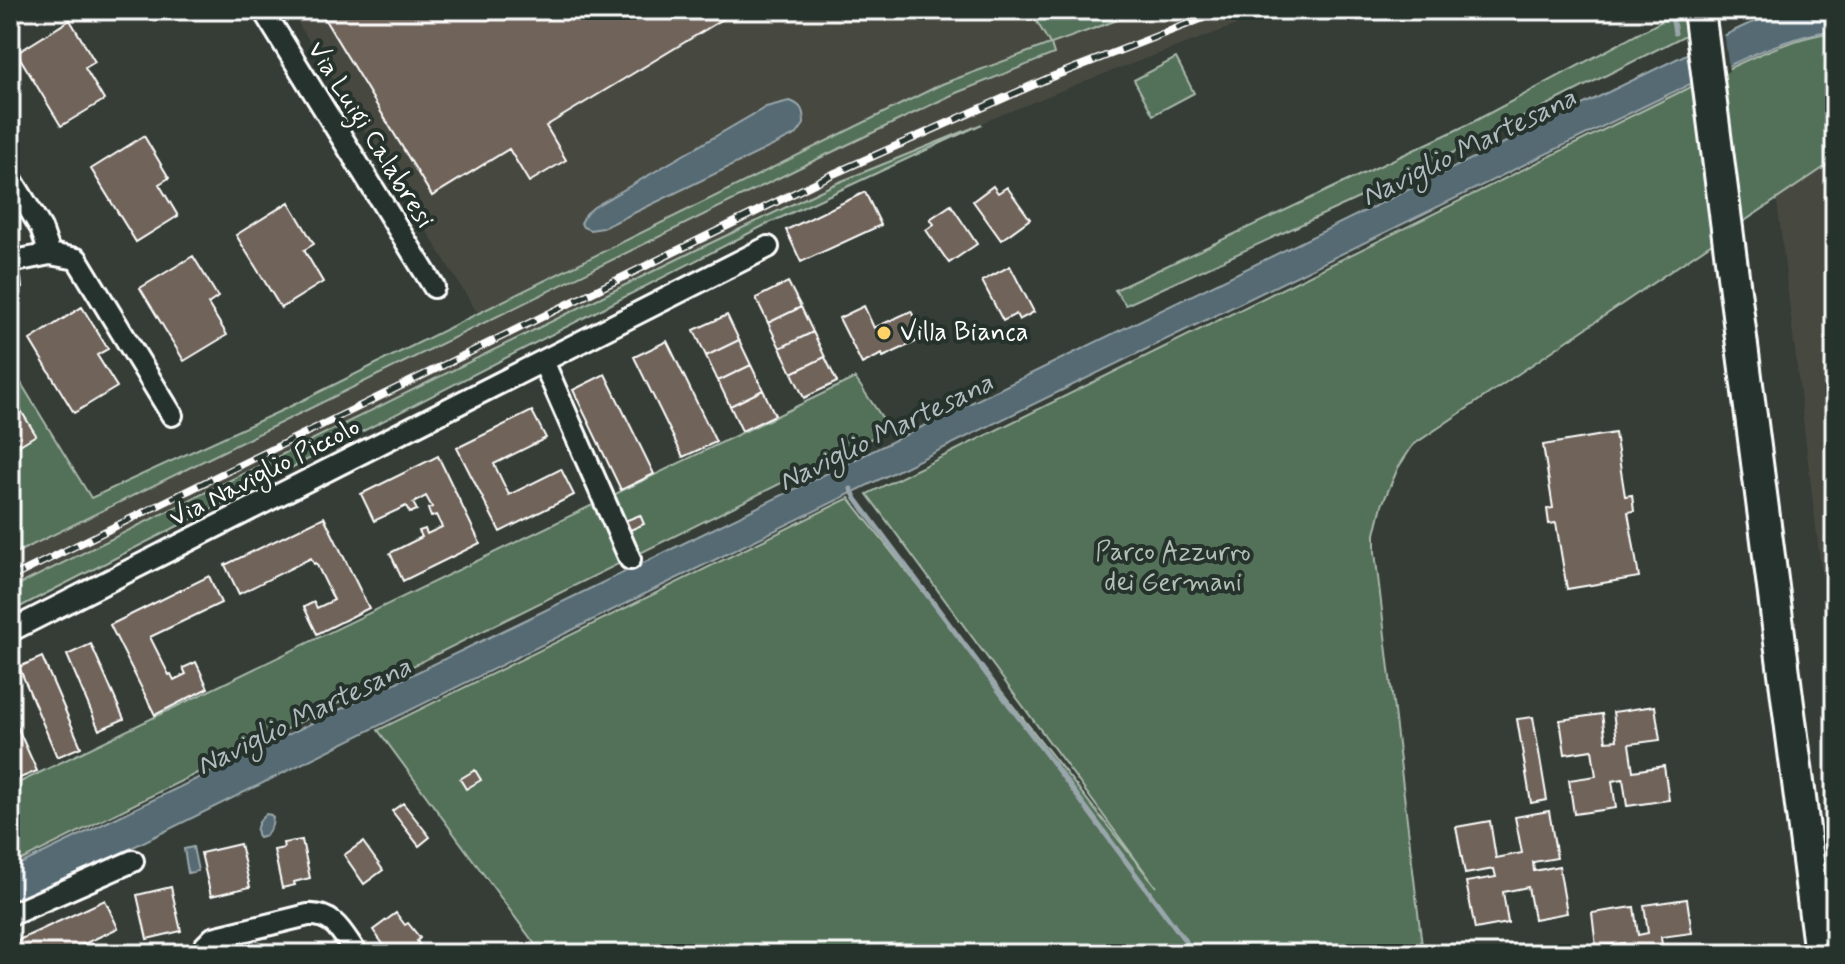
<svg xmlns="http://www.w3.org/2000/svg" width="1845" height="964" font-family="Mynerve,sans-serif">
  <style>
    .built { fill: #474941 }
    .green { fill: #537058; stroke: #a9b8ac; stroke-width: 2 }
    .water { fill: #556a73; stroke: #99a6ab; stroke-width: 2 }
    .pier { fill: #353d36 }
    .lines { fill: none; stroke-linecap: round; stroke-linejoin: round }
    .stream { stroke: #99a6ab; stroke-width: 5 }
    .building { fill: #70645a; stroke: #fff; stroke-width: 2 }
    .minor-casing { stroke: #fff; stroke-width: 26 }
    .secondary-casing { stroke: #fff; stroke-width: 36 }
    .minor { stroke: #26332d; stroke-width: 20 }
    .secondary { stroke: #26332d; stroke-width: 30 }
    .rail-casing { stroke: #fff; stroke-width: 8 }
    .rail { stroke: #26332d; stroke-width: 5; stroke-dasharray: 15; stroke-linecap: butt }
    .poi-dot { fill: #ffd166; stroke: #26332d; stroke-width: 3 }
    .labels { text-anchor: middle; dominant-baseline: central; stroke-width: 8; stroke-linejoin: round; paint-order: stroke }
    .street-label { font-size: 26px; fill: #fff; stroke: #26332d }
    .poi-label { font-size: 26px; fill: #fff; stroke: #26332d; text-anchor: start }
    .park-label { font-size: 26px; fill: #b2bfb4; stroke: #26332d }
    .water-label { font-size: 28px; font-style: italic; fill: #b2bcc0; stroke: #26332d }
  </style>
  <rect width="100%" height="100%" fill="#353d36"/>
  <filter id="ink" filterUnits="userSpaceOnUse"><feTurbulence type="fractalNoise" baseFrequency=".0125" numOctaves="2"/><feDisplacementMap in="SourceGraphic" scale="16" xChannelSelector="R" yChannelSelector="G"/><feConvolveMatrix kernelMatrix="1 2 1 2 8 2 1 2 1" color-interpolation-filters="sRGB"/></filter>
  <g filter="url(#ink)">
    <path class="built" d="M 290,10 L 1030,10 L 1050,44 L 1145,10 L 1277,10 L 1085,81 L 910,152 L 696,250 L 10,589 L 10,556 L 805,165 L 956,93 L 1054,53 L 1050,44 L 942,84 L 478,314 Z
      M 1835,160 L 1835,687 L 1777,200 Z"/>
    <path class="green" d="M 1030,10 L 1145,10 L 1051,44 L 1054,54 L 956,93 L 805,165 L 10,556 L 10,365 L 91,498 L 287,408 L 942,84 L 1050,44 Z
      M 1665,10 L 1735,10 L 1411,174 L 1126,305 L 1115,290 L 1469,124 L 1666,19 Z
      M 1835,32 L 1835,160 L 1413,445 L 1398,468 L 1382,505 L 1375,534 L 1375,552 L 1423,954 L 542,954 L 378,730 L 849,498 L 1156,887 L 867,494 L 1684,90 C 1728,69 1787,37 1835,32 Z
      M 1176,58 L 1194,93 L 1153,115 L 1134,80 Z
      M 982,124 L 765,225 L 10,612 L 10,589 L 696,250 L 837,183 Z
      M 855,378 L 890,429 L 10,866 L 10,787 Z"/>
    <path class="water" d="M 1785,10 L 1835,10 L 1835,30 C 1775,38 1720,71 1665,96 L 655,589 L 10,908 L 10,869 L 641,564 L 1744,26 Z
      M 789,101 C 802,104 804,112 804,124 L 797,134 L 603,228 L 590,230 L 583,227 L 581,223 L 586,214 L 594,207 L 766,107 Z
      M 266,814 L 271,815 L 273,818 L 272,825 L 266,836 L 259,838 C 253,830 259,820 266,814 Z
      M 193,847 L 198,871 L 188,873 L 184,849 Z"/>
    <path class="pier" d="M 1724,31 L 1729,71 L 1693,88 L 1688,49 Z"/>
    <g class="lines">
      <path class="stream" d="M 1671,10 L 1675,33
        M 851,489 L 856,499 L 1195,954"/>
    </g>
    <path class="building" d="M 319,10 L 738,10 L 546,126 L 566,160 L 529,182 L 509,149 L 432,196 Z
      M 70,20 L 95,62 L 85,68 L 104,100 L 61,126 L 17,53 Z
      M 144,136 L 169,178 L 159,184 L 178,216 L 136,242 L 91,169 Z
      M 993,186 L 998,193 L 1007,187 L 1030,219 L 1001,240 L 973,201 Z
      M 865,192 L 881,225 L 801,262 L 786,230 Z
      M 289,202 L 314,244 L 304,250 L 323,282 L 281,308 L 236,235 Z
      M 951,205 L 977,244 L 949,263 L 926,230 L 934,224 L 930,219 Z
      M 193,256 L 218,297 L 208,304 L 227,335 L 184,361 L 140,288 Z
      M 1010,266 L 1034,312 L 1019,320 L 1016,314 L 1003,321 L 982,281 Z
      M 21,278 L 22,288 L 10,289 L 10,279 Z
      M 788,282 L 801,307 L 768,323 L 756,298 Z
      M 864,306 L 874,328 L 911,311 L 924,338 L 883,357 L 882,354 L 862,364 L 839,318 Z
      M 82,307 L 108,349 L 97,355 L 117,387 L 74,413 L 30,340 Z
      M 801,307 L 813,332 L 780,348 L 768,323 Z
      M 727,315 L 739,340 L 706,356 L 694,330 Z
      M 813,332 L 825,357 L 792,373 L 780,348 Z
      M 739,340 L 751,365 L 718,381 L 706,356 Z
      M 667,341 L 716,442 L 683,457 L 634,357 Z
      M 825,357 L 837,382 L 804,398 L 792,373 Z
      M 751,365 L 763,390 L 730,406 L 718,381 Z
      M 605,374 L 654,474 L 621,490 L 573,390 Z
      M 763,390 L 775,415 L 742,431 L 730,406 Z
      M 10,393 L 36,435 L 10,451 Z
      M 532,411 L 546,438 L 494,464 L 509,495 L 561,469 L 574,495 L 500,532 L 457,448 Z
      M 1615,433 L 1625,496 L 1632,495 L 1634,511 L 1628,512 L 1639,577 L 1567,589 L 1556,523 L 1549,524 L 1547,509 L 1553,508 L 1543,445 Z
      M 438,456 L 480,543 L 403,581 L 390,553 L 422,537 L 419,531 L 425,529 L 427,534 L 442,527 L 436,515 L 431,517 L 428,509 L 432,507 L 426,496 L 413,503 L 417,510 L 410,513 L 406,506 L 374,521 L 361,494 Z
      M 640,515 L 644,524 L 626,532 L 622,522 Z
      M 324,517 L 369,608 L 317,634 L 304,607 L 314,602 L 317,608 L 334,600 L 316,563 L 314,564 L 311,558 L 239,594 L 225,565 Z
      M 209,576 L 221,603 L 150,637 L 169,675 L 171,674 L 174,680 L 186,674 L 183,668 L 196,662 L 208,688 L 155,715 L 110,625 Z
      M 91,644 L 124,719 L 99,730 L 67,655 Z
      M 42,657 L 81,747 L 57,757 L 19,667 Z
      M 1655,706 L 1660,740 L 1629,744 L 1633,771 L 1664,766 L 1669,800 L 1627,806 L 1623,779 L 1612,781 L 1616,808 L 1574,814 L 1569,780 L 1596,776 L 1592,750 L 1565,754 L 1560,720 L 1602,714 L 1606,741 L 1617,740 L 1613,712 Z
      M 10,711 L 37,771 L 13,781 L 10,774 Z
      M 1533,717 L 1547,800 L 1531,803 L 1517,719 Z
      M 475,770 L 481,780 L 466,789 L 460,779 Z
      M 403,803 L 430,837 L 419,846 L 392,811 Z
      M 1549,811 L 1557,858 L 1533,862 L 1534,871 L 1559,866 L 1567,913 L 1534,919 L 1528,887 L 1503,892 L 1508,923 L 1475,929 L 1466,882 L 1496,877 L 1494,869 L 1465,874 L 1456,827 L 1490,821 L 1496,858 L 1522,853 L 1515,817 Z
      M 302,840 L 310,878 L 294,882 L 295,885 L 282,888 L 274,850 L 284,848 L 283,843 Z
      M 363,842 L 383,870 L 364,884 L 344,855 Z
      M 240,844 L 250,887 L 211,896 L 201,853 Z
      M 171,887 L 181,931 L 147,939 L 137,895 Z
      M 1687,899 L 1692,933 L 1661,937 L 1663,954 L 1626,954 L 1624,943 L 1596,947 L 1592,913 L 1634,907 L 1638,935 L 1648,933 L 1644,905 Z
      M 105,900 L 118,928 L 63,954 L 10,954 L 10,944 Z
      M 396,913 L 405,925 L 408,923 L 420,938 L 417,941 L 425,953 L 424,954 L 390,954 L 373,930 Z
      M 325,949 L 326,954 L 306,954 L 306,953 Z"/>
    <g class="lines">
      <g class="minor-casing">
        <path id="minor" d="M 263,10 L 434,287
          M 10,177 L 41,228 L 50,254
          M 10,262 L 50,254 L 77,259 L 172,415
          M 543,361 L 630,559
          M 10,631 L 768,247
          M 10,915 L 133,861
          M 205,954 L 205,946 L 213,938 L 308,915 C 335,913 343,935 357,954"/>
      </g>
      <g class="secondary-casing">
        <path id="secondary" d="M 1699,10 L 1820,954"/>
      </g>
      <use href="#minor" class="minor"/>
      <use href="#secondary" class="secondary"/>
      <g class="rail-casing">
        <path id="rail" d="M 10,578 L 833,174 L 1049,78 L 1224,10"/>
      </g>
      <use href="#rail" class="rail"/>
    </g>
  </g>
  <circle class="poi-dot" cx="884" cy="333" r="8"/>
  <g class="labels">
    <g class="street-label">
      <text transform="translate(370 135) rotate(58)">Via Luigi Calabresi</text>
      <text transform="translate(265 473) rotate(-27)">Via Naviglio Piccolo</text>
    </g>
    <g class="poi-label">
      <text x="900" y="333">Villa Bianca</text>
    </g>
    <g class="park-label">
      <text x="1173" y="553">Parco Azzurro<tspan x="1173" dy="30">dei Germani</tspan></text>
    </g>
    <g class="water-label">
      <text transform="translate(1469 148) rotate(-26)">Naviglio Martesana</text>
      <text transform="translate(886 433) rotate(-26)">Naviglio Martesana</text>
      <text transform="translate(304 717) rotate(-26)">Naviglio Martesana</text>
    </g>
  </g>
  <rect width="1845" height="964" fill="none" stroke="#26332d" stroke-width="40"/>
  <rect x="20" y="20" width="1805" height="924" fill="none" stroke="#fff" stroke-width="3" filter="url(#ink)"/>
</svg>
